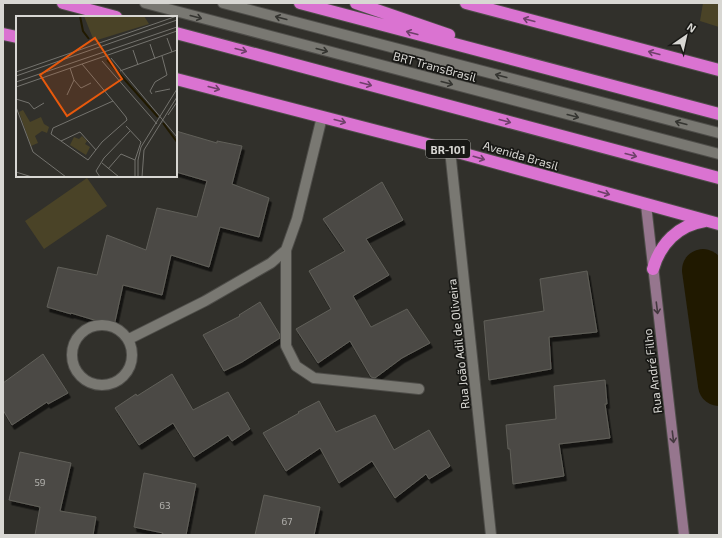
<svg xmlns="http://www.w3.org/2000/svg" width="722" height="538" font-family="'Exo 2',sans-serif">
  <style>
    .green { fill: #4a4327 }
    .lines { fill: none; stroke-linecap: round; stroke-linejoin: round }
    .river { stroke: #201900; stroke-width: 42 }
    .building { fill: #4c4a45; stroke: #605f59; filter: url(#shadow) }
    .lane-casing { stroke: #4e4d49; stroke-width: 12 }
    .street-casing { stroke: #4e4d49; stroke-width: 12 }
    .secondary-casing { stroke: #4e4d49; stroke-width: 12 }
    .highway-casing { stroke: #4e4d49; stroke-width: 14 }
    .lane { stroke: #797872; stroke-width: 10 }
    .street { stroke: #797872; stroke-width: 10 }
    .secondary { stroke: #96768e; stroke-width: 10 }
    .highway { stroke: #da73d1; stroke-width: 12 }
    .oneway { stroke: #353531 }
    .oneway2 { stroke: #6f416a }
    .oneway3 { stroke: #44393f }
    .labels { text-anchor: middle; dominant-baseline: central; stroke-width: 3.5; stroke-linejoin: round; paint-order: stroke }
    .number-label { font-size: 10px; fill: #b5b4b0 }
    .shield { fill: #181815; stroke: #9e9e9a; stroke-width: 1 }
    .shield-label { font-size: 11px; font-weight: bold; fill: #d8d7d3 }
    .street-label { font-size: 12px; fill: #d8d7d3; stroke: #181815 }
    .inset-river { fill: none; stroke: #201900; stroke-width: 2 }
    .inset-road { fill: none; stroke: #74736e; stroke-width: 1 }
    .view { fill: #e8590c; fill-opacity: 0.15; stroke: #e8590c; stroke-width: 2 }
    .inset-edge { fill: none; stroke: #d8d7d3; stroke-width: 2 }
  </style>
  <defs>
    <filter id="shadow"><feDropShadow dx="2.5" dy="4.5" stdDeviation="0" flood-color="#0009"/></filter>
  </defs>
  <rect width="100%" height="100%" fill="#31302b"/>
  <path class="green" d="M 703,3 L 719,3 L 719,27 L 700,21 Z
    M 87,178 L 107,206 L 44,249 L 25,221 Z"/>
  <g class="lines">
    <path class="river" d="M 703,270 L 719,385"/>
  </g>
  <path class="building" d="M 176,131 L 217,143 L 217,141 L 242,146 L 232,184 L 269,198 L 259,237 L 220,227 L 209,267 L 171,255 L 162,295 L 123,285 L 114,326 L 71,313 L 71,314 L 47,307 L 58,267 L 97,275 L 107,235 L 146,250 L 157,208 L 197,217 L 207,181 L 176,172 Z
    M 382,182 L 403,220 L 366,239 L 389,275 L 353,296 L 371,327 L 407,309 L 430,343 L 402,358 L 375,378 L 371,377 L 350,341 L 318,363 L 296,329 L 331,309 L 309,271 L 345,251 L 323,219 Z
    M 587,271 L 597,332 L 549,337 L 551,369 L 489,380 L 484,321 L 544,311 L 540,279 Z
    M 260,302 L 280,335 L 280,338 L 242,362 L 224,371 L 203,335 L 240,316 L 239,315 Z
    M 43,354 L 68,393 L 48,404 L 47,402 L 12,425 L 3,410 L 3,383 Z
    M 172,374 L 193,410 L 228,392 L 250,429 L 232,441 L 228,435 L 194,457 L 173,423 L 139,445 L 115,408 L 136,394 L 137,396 Z
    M 605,380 L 607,404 L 605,404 L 610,438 L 559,444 L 564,476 L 513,484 L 510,449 L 508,449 L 506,425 L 556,419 L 554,386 Z
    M 319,401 L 336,432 L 375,415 L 394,450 L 429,430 L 450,466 L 429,479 L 426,474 L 395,498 L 372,461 L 339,483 L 320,448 L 286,471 L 263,433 L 299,413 L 298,412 Z
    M 20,452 L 71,463 L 60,511 L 96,517 L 93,535 L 35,535 L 40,507 L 9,500 Z
    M 144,473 L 196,484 L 186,535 L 162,535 L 163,533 L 134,527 Z
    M 264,495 L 320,507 L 314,535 L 255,535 Z"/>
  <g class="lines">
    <g class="lane-casing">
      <path id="lane" d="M 145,3 L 719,154
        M 223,3 L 719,133"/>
    </g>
    <g class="street-casing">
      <path id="street" d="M 450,150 L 491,535
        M 286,250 L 286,346 L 296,366 L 314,378 L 419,389
        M72 355a30 30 0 1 1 60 0a30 30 0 1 1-60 0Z
        M 129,339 L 205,301 L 271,263 L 286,250 L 297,219 L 322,117"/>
    </g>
    <g class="secondary-casing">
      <path id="secondary" d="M 646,205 L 684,535"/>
    </g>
    <g class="highway-casing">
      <path id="highway" d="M 63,3 L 116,17
        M 300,3 L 719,114
        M 356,3 L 449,35
        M 466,3 L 719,70
        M 176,33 L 719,178
        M 3,34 L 17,37
        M 176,79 L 450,150 L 719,224
        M 653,269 C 660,244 678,225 705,221"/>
    </g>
    <use href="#lane" class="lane"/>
    <use href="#street" class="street"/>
    <use href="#secondary" class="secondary"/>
    <use href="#highway" class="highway"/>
  </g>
  <defs><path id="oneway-shaft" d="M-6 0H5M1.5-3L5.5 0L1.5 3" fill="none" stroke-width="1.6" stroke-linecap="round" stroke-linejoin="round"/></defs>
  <g class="oneway">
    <use href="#oneway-shaft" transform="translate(196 17) rotate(15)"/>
    <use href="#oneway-shaft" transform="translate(281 18) rotate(-165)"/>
    <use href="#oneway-shaft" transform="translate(322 50) rotate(15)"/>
    <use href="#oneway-shaft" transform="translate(501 76) rotate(-165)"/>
    <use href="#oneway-shaft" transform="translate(447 83) rotate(15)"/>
    <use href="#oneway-shaft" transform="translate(573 116) rotate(15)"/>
    <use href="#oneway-shaft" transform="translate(681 123) rotate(-165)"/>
  </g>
  <g class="oneway2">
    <use href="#oneway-shaft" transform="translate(529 20) rotate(-165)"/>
    <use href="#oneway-shaft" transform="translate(412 33) rotate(-165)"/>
    <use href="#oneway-shaft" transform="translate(241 50) rotate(15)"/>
    <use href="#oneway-shaft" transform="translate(654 53) rotate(-165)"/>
    <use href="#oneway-shaft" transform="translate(366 84) rotate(15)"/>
    <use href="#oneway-shaft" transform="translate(214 88) rotate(15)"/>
    <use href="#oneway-shaft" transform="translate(340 121) rotate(15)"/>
    <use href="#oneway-shaft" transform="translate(505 121) rotate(15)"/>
    <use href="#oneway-shaft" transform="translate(631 155) rotate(15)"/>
    <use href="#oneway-shaft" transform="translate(479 158) rotate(16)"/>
    <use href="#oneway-shaft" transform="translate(604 193) rotate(16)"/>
  </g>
  <g class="oneway3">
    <use href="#oneway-shaft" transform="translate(657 308) rotate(83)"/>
    <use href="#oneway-shaft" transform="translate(673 437) rotate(83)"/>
  </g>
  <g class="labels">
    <g class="number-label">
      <text x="40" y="482">59</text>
      <text x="165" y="505">63</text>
      <text x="287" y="521">67</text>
    </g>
    <rect class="shield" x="426" y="140" width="44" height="18" rx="3"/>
    <g class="shield-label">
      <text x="448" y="149">BR-101</text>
    </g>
    <g class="street-label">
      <text transform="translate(435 66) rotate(15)">BRT TransBrasil</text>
      <text transform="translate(521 155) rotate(16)">Avenida Brasil</text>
      <text transform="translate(458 344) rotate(-96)">Rua João Adil de Oliveira</text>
      <text transform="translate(652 371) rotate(-97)">Rua André Filho</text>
    </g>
  </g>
  <g transform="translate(16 16)">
    <rect width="161" height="161" fill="#31302b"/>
    <path d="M 68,0 L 128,0 L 133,8 L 78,25 ZM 7,94 L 14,106 L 25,101 L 28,108 L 33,111 L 31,117 L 26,115 L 19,120 L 22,127 L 15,130 L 3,96 ZM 66,120 L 71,125 L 69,128 L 74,131 L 70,139 L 54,129 L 58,121 L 63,123 Z" fill="#4a4327"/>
    <path class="inset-river" d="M 64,0 L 67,15 L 73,23M 91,44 L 142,101M 147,107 L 161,126"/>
    <path class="inset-road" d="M 151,22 L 156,36M 134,28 L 139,43M 117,34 L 122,49M 95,42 L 161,121M 86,45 L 141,108M 66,48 L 97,85 L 110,101 L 111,104 L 86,126 L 72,144 L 35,118 L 37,112 L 97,85M 104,55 L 161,34M 0,56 L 161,0M 0,60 L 161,4M 58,64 L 65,72 L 75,67M 0,66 L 161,11M 0,71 L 161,15M 139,76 L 154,73M 136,78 L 134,75 L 139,66 L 151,59 L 146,40M 51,79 L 58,64 L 54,52M 0,83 L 13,87 L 18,93 L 28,87M 0,91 L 17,136 L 50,161M 152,99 L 161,86M 110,110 L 125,126 L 119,144 L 119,161M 45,125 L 64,116 L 80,134M 86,147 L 103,161M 92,153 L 105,138 L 119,144M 0,156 L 16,161M 84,161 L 80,155 L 88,142 L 114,115M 122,161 L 122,144 L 125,131 L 161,73M 126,161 L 128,134 L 161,81"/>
    <path class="view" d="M 79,22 L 106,63 L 51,100 L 24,59 Z"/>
    <rect width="161" height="161" class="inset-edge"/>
  </g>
  <rect width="722" height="538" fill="none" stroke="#d8d7d3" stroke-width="8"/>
  <g transform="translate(686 36) rotate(34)" stroke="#181815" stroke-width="3" paint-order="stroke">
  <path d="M0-3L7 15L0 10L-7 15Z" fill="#d8d7d3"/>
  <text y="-6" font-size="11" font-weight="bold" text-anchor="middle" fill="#d8d7d3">N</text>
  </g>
</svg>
